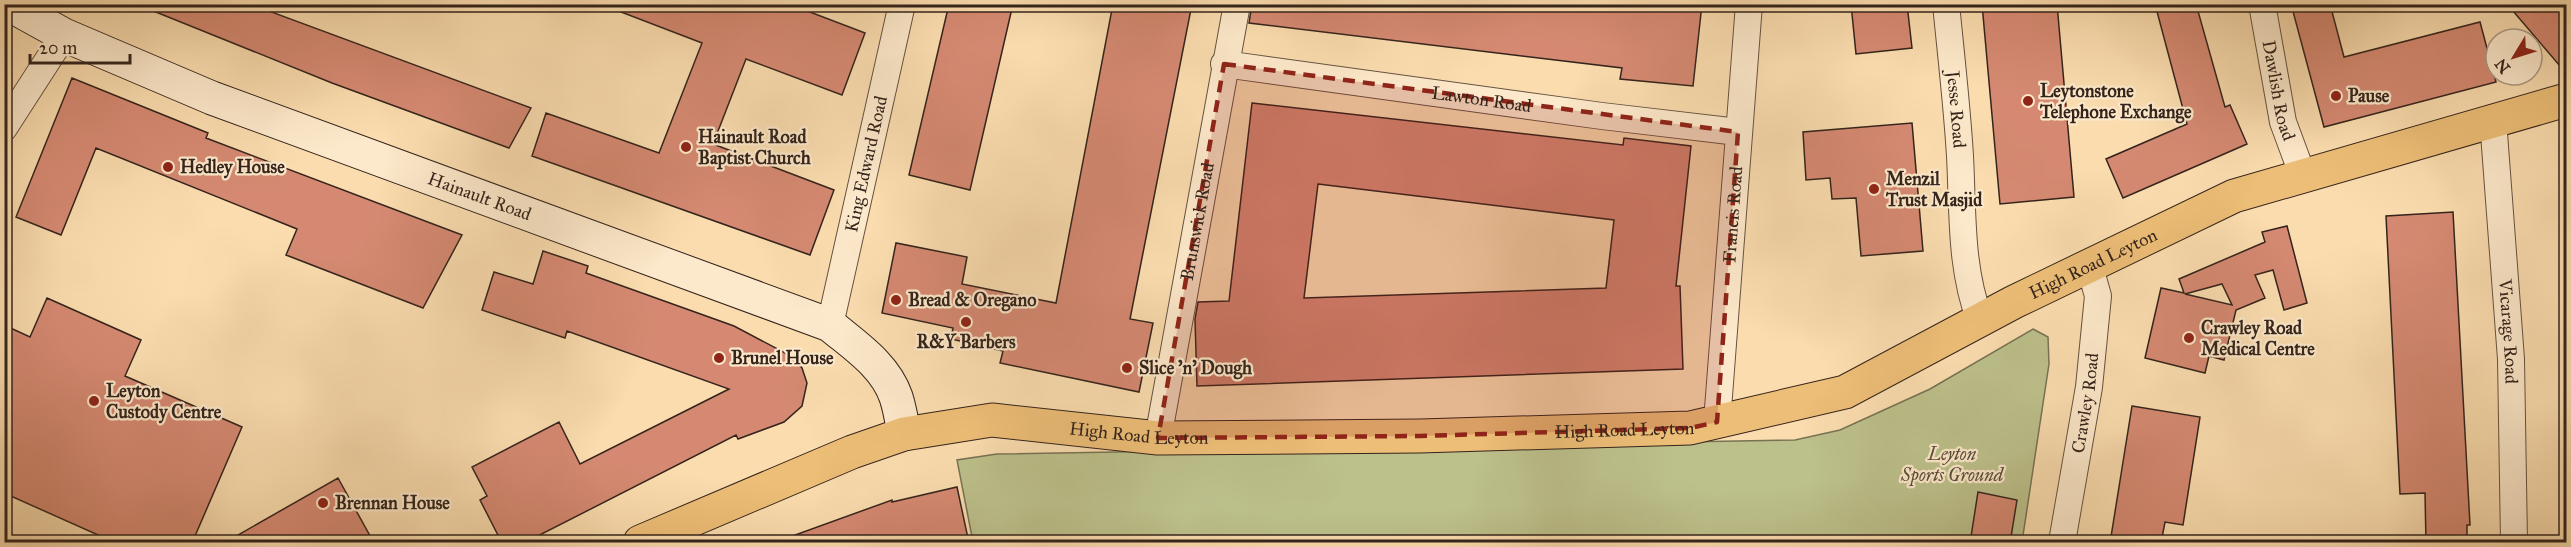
<svg xmlns="http://www.w3.org/2000/svg" width="2571" height="547" font-family="'IM FELL Great Primer',serif">
  <style>
    .green { fill: #bcc08b; stroke: #787254; stroke-width: 1.5 }
    .building { fill: #d58972; stroke: #34241c; stroke-width: 1.5; fill-rule: evenodd }
    .lines { fill: none; stroke-linecap: round; stroke-linejoin: round }
    .street-casing { stroke: #665240; stroke-width: 28 }
    .secondary-casing { stroke: #34241c; stroke-width: 35 }
    .primary-casing { stroke: #34241c; stroke-width: 35 }
    .street { stroke: #fce8ca; stroke-width: 26 }
    .secondary { stroke: #fce8ca; stroke-width: 33 }
    .primary { stroke: #edbe77; stroke-width: 33 }
    .marked { fill: #8f2418; fill-opacity: 0.2; stroke: #8f2418; stroke-width: 4.5; stroke-dasharray: 12 8; stroke-linejoin: round }
    .poi-dot { fill: #8f2418; stroke: #fce8ca; stroke-width: 2 }
    .labels { text-anchor: middle; dominant-baseline: central; stroke-width: 4.5; stroke-linejoin: round; paint-order: stroke }
    .poi-label { font-size: 18px; font-weight: bold; fill: #34241c; stroke: #fce8ca; text-anchor: start }
    .street-label { font-size: 18px; fill: #34241c; stroke: #fce8ca }
    .park-label { font-size: 18px; font-style: italic; fill: #564b38; stroke: #fce8ca }
  </style>
  <rect width="100%" height="100%" fill="#fadcae"/>
  <filter id="stains"><feTurbulence type="fractalNoise" baseFrequency=".00333" numOctaves="4"/><feColorMatrix values="0 0 0 0 .2 0 0 0 0 .09 0 0 0 0 .02 0 0 0 .5 -.17"/></filter>
  <radialGradient id="worn" r=".72"><stop offset=".6" stop-color="#630" stop-opacity="0"/><stop offset="1" stop-color="#630" stop-opacity=".3"/></radialGradient>
  <path class="green" d="M 2033,329 L 2048,337 L 2049,364 L 2022,542 L 973,542 L 957,460 L 997,454 L 1795,440 L 1840,430 L 1930,389 Z"/>
  <path class="building" d="M 136,4 L 250,4 L 531,108 L 509,148 L 332,83 Z
    M 608,4 L 789,4 L 865,33 L 842,95 L 746,59 L 713,144 L 834,190 L 810,255 L 532,156 L 546,113 L 659,153 L 702,43 L 608,7 Z
    M 949,4 L 1013,4 L 970,190 L 909,175 Z
    M 1113,4 L 1192,4 L 1130,319 L 1153,323 L 1139,392 L 1000,363 L 1003,351 L 951,339 L 953,328 L 882,313 L 896,243 L 967,257 L 962,284 L 1056,303 Z
    M 1252,4 L 1702,4 L 1693,86 L 1620,79 L 1622,68 L 1249,23 Z
    M 1851,4 L 1907,4 L 1912,48 L 1856,54 Z
    M 1982,4 L 2057,4 L 2074,197 L 2000,204 Z
    M 2155,4 L 2196,4 L 2225,107 L 2230,105 L 2247,144 L 2123,198 L 2106,159 L 2187,124 Z
    M 2291,4 L 2330,4 L 2344,57 L 2480,22 L 2496,82 L 2324,127 Z
    M 2507,4 L 2566,4 L 2566,73 Z
    M 72,78 L 208,133 L 206,138 L 462,235 L 423,308 L 286,255 L 297,229 L 96,148 L 61,235 L 16,217 Z
    M 1252,103 L 1623,145 L 1624,138 L 1691,146 L 1676,286 L 1680,286 L 1683,369 L 1197,386 L 1195,319 L 1198,302 L 1229,301 ZM 1318,184 L 1614,220 L 1606,288 L 1304,298 Z
    M 1912,123 L 1923,251 L 1861,256 L 1856,198 L 1832,199 L 1830,178 L 1806,180 L 1803,132 Z
    M 2453,212 L 2470,525 L 2467,525 L 2467,543 L 2426,543 L 2425,493 L 2400,494 L 2386,216 Z
    M 2287,226 L 2307,303 L 2284,310 L 2273,270 L 2255,275 L 2265,298 L 2236,310 L 2224,360 L 2209,356 L 2205,373 L 2145,358 L 2161,288 L 2184,293 L 2179,279 L 2265,242 L 2262,232 ZM 2222,284 L 2232,305 L 2185,294 Z
    M 543,251 L 588,266 L 586,273 L 734,326 L 791,356 L 802,368 L 807,383 L 802,406 L 784,422 L 738,439 L 736,435 L 524,543 L 502,543 L 480,500 L 487,496 L 472,467 L 559,422 L 580,464 L 729,389 L 567,331 L 565,338 L 482,310 L 494,272 L 533,284 Z
    M 47,298 L 141,340 L 125,376 L 242,427 L 192,543 L 116,543 L 4,493 L 4,325 L 30,337 Z
    M 2132,406 L 2200,417 L 2183,525 L 2165,522 L 2161,543 L 2110,543 Z
    M 338,478 L 374,543 L 224,543 Z
    M 957,487 L 969,543 L 784,543 L 784,539 L 892,500 L 892,502 Z
    M 1978,492 L 2017,500 L 2010,543 L 1970,543 Z"/>
  <g class="lines">
    <g class="street-casing">
      <g id="street">
        <path id="s1" d="M 1946,4 C 1951,55 1957,106 1960,156 C 1963,212 1960,268 1980,320"/>
        <path id="s2" d="M 2262,4 L 2283,122 L 2303,176"/>
        <path id="s3" d="M 1224,64 L 1602,116 L 1738,132"/>
        <path id="s4" d="M 2493,120 L 2511,359 L 2514,542"/>
        <path d="M 4,128 L 64,35"/>
        <path id="s5" d="M 830,325 L 902,4"/>
        <path id="s6" d="M 1717,422 L 1749,4"/>
        <path id="s7" d="M 1158,438 L 1237,4"/>
        <path id="s8" d="M 2062,542 L 2089,387 L 2098,296 L 2089,264"/>
      </g>
    </g>
    <g class="secondary-casing">
      <g id="secondary">
        <path id="s9" d="M 8,4 L 64,35 L 212,98 L 830,325 C 855,346 885,365 896,397 C 900,409 902,422 904,434"/>
      </g>
    </g>
    <g class="primary-casing">
      <g id="primary">
        <path id="s10" d="M 640,542 L 852,452 L 904,434 L 992,420 L 1158,438 L 1420,436 L 1690,428 L 1845,392 L 2014,302 L 2234,196 L 2566,100"/>
      </g>
    </g>
    <use href="#street" class="street"/>
    <use href="#secondary" class="secondary"/>
    <use href="#primary" class="primary"/>
  </g>
  <path class="marked" d="M 1224,64 L 1738,132 L 1717,422 L 1690,428 L 1420,436 L 1158,438 Z"/>
  <g class="poi-dot">
    <circle cx="2336" cy="96" r="6"/>
    <circle cx="2028" cy="101" r="6"/>
    <circle cx="686" cy="147" r="6"/>
    <circle cx="168" cy="167" r="6"/>
    <circle cx="1874" cy="189" r="6"/>
    <circle cx="896" cy="300" r="6"/>
    <circle cx="966" cy="322" r="6"/>
    <circle cx="2189" cy="338" r="6"/>
    <circle cx="719" cy="358" r="6"/>
    <circle cx="1127" cy="368" r="6"/>
    <circle cx="94" cy="401" r="6"/>
    <circle cx="323" cy="503" r="6"/>
  </g>
  <g class="labels">
    <g class="poi-label">
      <text x="2040" y="91">Leytonstone<tspan x="2040" dy="21">Telephone Exchange</tspan></text>
      <text x="2348" y="96">Pause</text>
      <text x="698" y="137">Hainault Road<tspan x="698" dy="21">Baptist Church</tspan></text>
      <text x="180" y="167">Hedley House</text>
      <text x="1886" y="179">Menzil<tspan x="1886" dy="21">Trust Masjid</tspan></text>
      <text x="908" y="300">Bread &amp; Oregano</text>
      <text x="2201" y="328">Crawley Road<tspan x="2201" dy="21">Medical Centre</tspan></text>
      <text x="966" y="342" text-anchor="middle">R&amp;Y Barbers</text>
      <text x="731" y="358">Brunel House</text>
      <text x="1139" y="368">Slice 'n' Dough</text>
      <text x="106" y="391">Leyton<tspan x="106" dy="21">Custody Centre</tspan></text>
      <text x="335" y="503">Brennan House</text>
    </g>
    <g class="street-label">
      <text stroke="none"><textPath href="#s2" startOffset="88">Dawlish Road</textPath></text>
      <text stroke="none"><textPath href="#s3" startOffset="260">Lawton Road</textPath></text>
      <text stroke="none"><textPath href="#s1" startOffset="106">Jesse Road</textPath></text>
      <text stroke="none"><textPath href="#s5" startOffset="165">King Edward Road</textPath></text>
      <text stroke="none"><textPath href="#s9" startOffset="510">Hainault Road</textPath></text>
      <text stroke="none"><textPath href="#s6" startOffset="208">Francis Road</textPath></text>
      <text stroke="none"><textPath href="#s7" startOffset="220">Brunswick Road</textPath></text>
      <text stroke="none"><textPath href="#s10" startOffset="1512">High Road Leyton</textPath></text>
      <text stroke="none"><textPath href="#s4" startOffset="212">Vicarage Road</textPath></text>
      <text stroke="none"><textPath href="#s8" startOffset="141">Crawley Road</textPath></text>
      <text stroke="none"><textPath href="#s10" startOffset="1008">High Road Leyton</textPath></text>
      <text stroke="none"><textPath href="#s10" startOffset="522">High Road Leyton</textPath></text>
    </g>
    <g class="park-label">
      <text x="1952" y="454">Leyton<tspan x="1952" dy="21">Sports Ground</tspan></text>
    </g>
  </g>
  <rect width="2571" height="547" fill="none" stroke="#fadcae" stroke-width="24"/>
  <rect x="6" y="6" width="2559" height="535" fill="none" stroke="#34241c" stroke-width="3"/>
  <rect x="12" y="12" width="2547" height="523" fill="none" stroke="#34241c" stroke-width="1.5"/>
  <g transform="translate(2514 57) rotate(232)"><circle r="28" fill="#fce8ca" stroke="#ac9a84" stroke-width="1.5"/>
  <path d="M0-4.5L10 22L0 15L-10 22Z" fill="#8f2418"/>
  <text y="-9" font-size="16" font-weight="bold" text-anchor="middle" fill="#34241c">N</text>
  </g>
  <path d="M30 54v9h100v-9" fill="none" stroke="#34241c" stroke-width="3"/>
  <text x="39" y="54" font-size="18" fill="#34241c" stroke="#fce8ca" stroke-width="4.5" paint-order="stroke">20 m</text>
  <rect width="100%" height="100%" filter="url(#stains)"/>
  <rect width="100%" height="100%" fill="url(#worn)"/>
</svg>
